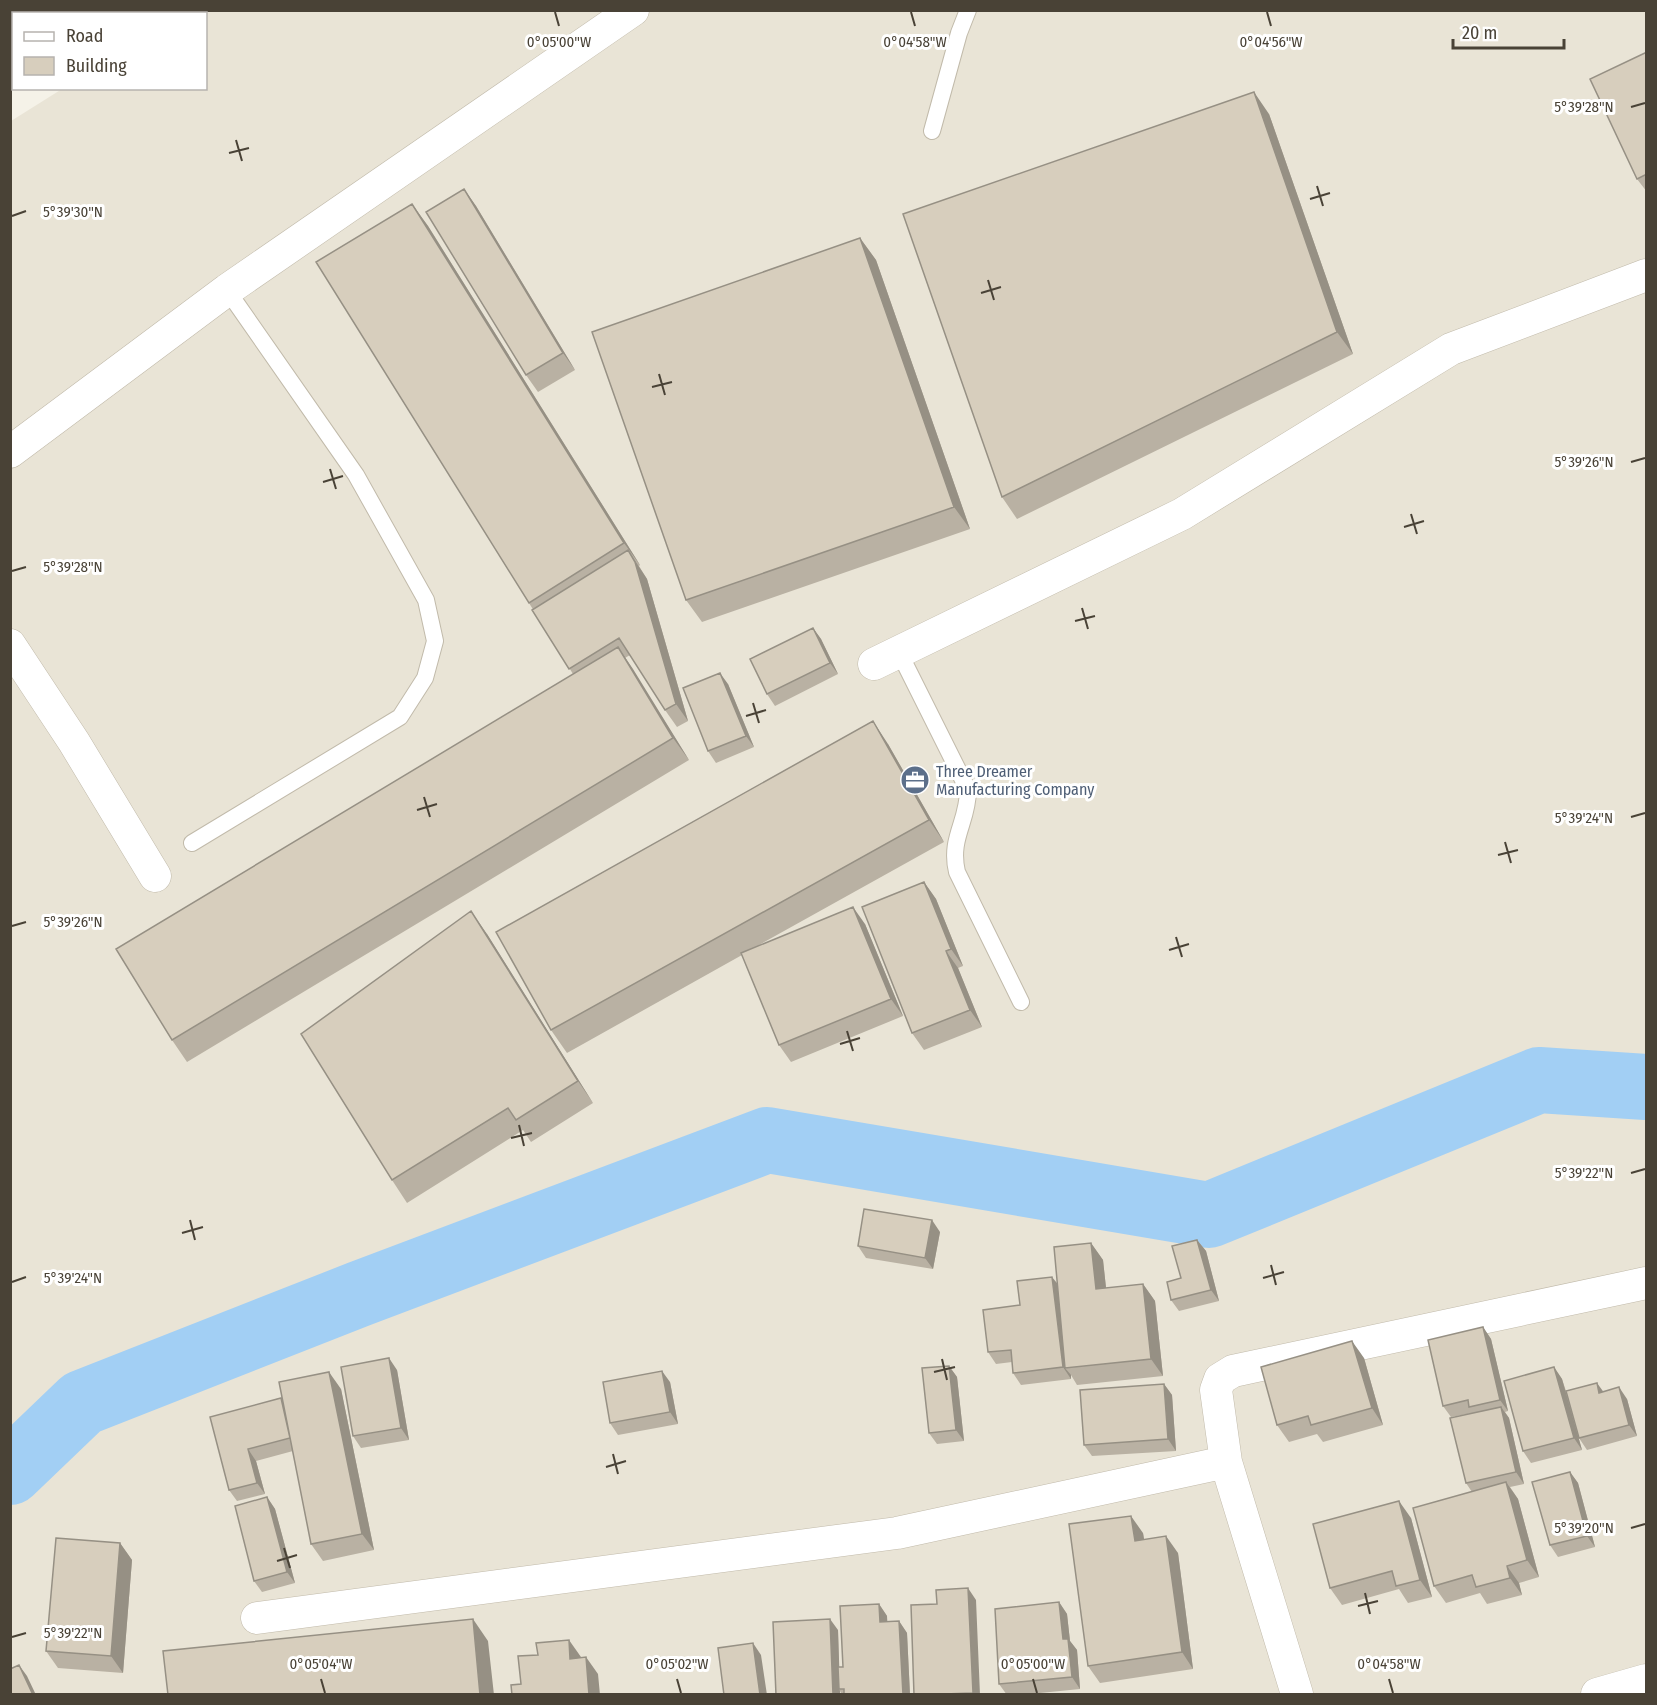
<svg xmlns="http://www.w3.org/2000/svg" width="1657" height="1705" font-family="'Fira Sans Condensed',sans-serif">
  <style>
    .residential { fill: #e9e4d6 }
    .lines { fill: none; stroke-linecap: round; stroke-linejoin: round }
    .river { stroke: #a2cff4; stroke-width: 66 }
    .service-casing { stroke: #c1baaa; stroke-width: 18 }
    .minor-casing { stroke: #c1baaa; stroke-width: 33 }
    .motorway-casing { stroke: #e6ab31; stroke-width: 34 }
    .service { stroke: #fff; stroke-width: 16 }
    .minor { stroke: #fff; stroke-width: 32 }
    .motorway { stroke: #ffd369; stroke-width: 33 }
    .wall { fill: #b9b1a3 }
    .shaded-wall { fill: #969084 }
    .building { fill: #d7cebd; stroke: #969084; stroke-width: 1.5 }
    .ticks { fill: none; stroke: #494236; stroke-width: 2 }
    .labels { text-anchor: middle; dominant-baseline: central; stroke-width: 6; stroke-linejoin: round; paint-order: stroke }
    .service-label { font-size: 16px; fill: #4e5e75; stroke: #fff; text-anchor: start }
    .ticks-label { font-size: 15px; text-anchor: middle; fill: #494236; stroke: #fff; stroke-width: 6; stroke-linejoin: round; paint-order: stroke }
  </style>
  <rect width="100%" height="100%" fill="#f5f2e8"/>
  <path class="residential" d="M 186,11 L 1646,11 L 1646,1694 L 11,1694 L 11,121 L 62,89 L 206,88 L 206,14 L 181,13 Z"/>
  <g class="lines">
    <path class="river" d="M 10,1472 L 82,1403 L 359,1294 L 767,1140 L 1209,1215 L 1539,1080 L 1646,1087"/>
    <g class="service-casing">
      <path id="service" d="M 932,131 L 959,33 L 968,10
        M 899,652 L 968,790 C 968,822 949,838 957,872 L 1021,1002
        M 192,843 L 400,717 L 425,678 L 435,641 L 426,600 L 356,475 L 227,290"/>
    </g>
    <g class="minor-casing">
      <path id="minor" d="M 10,452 L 227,290 L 633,10
        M 10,645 L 74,742 L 155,876
        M 874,664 L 1182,514 L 1451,349 L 1646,275
        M 257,1618 L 897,1533 L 1226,1462
        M 1297,1694 L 1226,1462 L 1216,1390 L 1220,1379 L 1233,1371 L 1646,1283
        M 1597,1694 L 1646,1680"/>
    </g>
    <g class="motorway-casing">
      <path id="motorway" d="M 101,14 L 105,10
        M 10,72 L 14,70"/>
    </g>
    <use href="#service" class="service"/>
    <use href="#minor" class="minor"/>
    <use href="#motorway" class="motorway"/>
  </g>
  <path class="wall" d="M 1647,52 L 1647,192 L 1637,179 Z
    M 1269,114 L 1353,354 L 1017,519 L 1002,497 Z
    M 464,189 L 476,206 L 575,370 L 538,392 L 526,375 Z
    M 412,204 L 428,226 L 640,565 L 639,566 L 647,579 L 688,721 L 677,727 L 665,710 L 630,655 L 625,658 L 689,760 L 187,1062 L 172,1040 L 573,674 L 529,603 Z
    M 860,238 L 876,260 L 970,529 L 702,622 L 686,600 Z
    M 813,628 L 821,639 L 838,674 L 775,706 L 767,694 Z
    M 728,684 L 754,747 L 716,763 L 708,751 Z
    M 888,744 L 944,842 L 759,945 L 865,924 L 903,1016 L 791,1062 L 779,1045 L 742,955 L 567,1053 L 551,1030 Z
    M 924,882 L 936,899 L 963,966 L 958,968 L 982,1027 L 924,1050 L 912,1033 Z
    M 487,934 L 593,1103 L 531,1142 L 523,1130 L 407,1203 L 392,1180 Z
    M 940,1232 L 933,1269 L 866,1258 L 858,1246 Z
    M 1197,1240 L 1206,1251 L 1219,1301 L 1179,1311 L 1171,1300 Z
    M 1091,1243 L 1103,1260 L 1106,1288 L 1143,1284 L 1155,1301 L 1163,1376 L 1077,1385 L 1071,1375 L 1071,1379 L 1021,1385 L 1013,1373 L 1012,1362 L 996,1364 L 988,1352 L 1020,1305 L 1057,1284 Z
    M 1483,1327 L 1491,1339 L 1508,1411 L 1505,1412 L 1509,1418 L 1524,1484 L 1510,1487 L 1518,1499 L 1539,1577 L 1519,1583 L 1522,1595 L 1487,1604 L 1480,1593 L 1446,1603 L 1434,1586 L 1472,1492 L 1466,1483 L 1473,1413 L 1451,1417 L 1443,1406 Z
    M 1364,1358 L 1383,1425 L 1323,1442 L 1317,1434 L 1289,1442 L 1277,1425 Z
    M 949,1366 L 957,1377 L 964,1441 L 937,1444 L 929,1433 Z
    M 1554,1367 L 1562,1379 L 1566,1391 L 1603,1392 L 1627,1399 L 1637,1436 L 1587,1450 L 1579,1438 L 1571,1411 L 1582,1450 L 1531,1463 L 1523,1451 Z
    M 397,1370 L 409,1440 L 361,1448 L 353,1436 Z
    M 670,1382 L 678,1424 L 618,1435 L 610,1423 Z
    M 1164,1384 L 1172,1395 L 1176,1451 L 1092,1456 L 1084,1445 Z
    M 341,1389 L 374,1550 L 323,1561 L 311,1544 L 293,1451 L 256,1461 L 265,1494 L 237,1501 L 229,1490 L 210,1417 Z
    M 1570,1472 L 1578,1483 L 1595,1547 L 1558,1557 L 1550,1545 Z
    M 267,1497 L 275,1509 L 295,1583 L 262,1592 L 254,1581 Z
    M 1411,1518 L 1432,1597 L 1408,1603 L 1399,1589 L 1342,1605 L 1330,1588 Z
    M 1143,1533 L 1144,1539 L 1178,1553 L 1193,1669 L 1100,1683 L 1088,1666 Z
    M 120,1543 L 132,1560 L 123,1673 L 58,1668 L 46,1651 Z
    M 1059,1602 L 1067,1614 L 1070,1641 L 1077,1650 L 1080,1689 L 1020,1695 L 1007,1695 L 999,1684 Z
    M 879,1604 L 887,1616 L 887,1622 L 899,1621 L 907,1633 L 910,1695 L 842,1695 L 840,1691 L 776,1695 L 838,1630 L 839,1667 L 843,1667 Z"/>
  <path class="shaded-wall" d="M 1254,92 L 1269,114 L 1353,354 L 1337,332 Z
    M 464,189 L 476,206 L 575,370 L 563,353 Z
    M 412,204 L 428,226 L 640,565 L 624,543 Z
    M 860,238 L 876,260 L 970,529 L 954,507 Z
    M 628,550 L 647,579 L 688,721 L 676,704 Z
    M 813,628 L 821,639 L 838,674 L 830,663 Z
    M 618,647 L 633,669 L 689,760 L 673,738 Z
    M 720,673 L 728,684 L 754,747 L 746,736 Z
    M 873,721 L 888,744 L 944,842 L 929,820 Z
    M 924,882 L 936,899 L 963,966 L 951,949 Z
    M 853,907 L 865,924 L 903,1016 L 891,999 Z
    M 471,911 L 487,934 L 593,1103 L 578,1081 Z
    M 946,951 L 958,968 L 982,1027 L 970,1010 Z
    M 932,1220 L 940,1232 L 933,1269 L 925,1258 Z
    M 1197,1240 L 1206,1251 L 1219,1301 L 1211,1290 Z
    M 1091,1243 L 1103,1260 L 1108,1306 L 1096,1289 Z
    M 1052,1277 L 1061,1288 L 1065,1368 L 1071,1375 L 1071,1379 L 1063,1367 Z
    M 1143,1284 L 1155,1301 L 1163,1376 L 1151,1359 Z
    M 1483,1327 L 1491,1339 L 1508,1411 L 1500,1400 Z
    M 1352,1341 L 1364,1358 L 1383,1425 L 1372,1408 Z
    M 389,1358 L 397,1370 L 409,1440 L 401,1428 Z
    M 949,1366 L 957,1377 L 964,1441 L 956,1430 Z
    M 1554,1367 L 1562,1379 L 1582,1450 L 1574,1438 Z
    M 662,1371 L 670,1382 L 678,1424 L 670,1412 Z
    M 329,1372 L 341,1389 L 374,1550 L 362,1534 Z
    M 1597,1383 L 1605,1394 L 1599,1393 Z
    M 1164,1384 L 1172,1395 L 1176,1451 L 1168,1439 Z
    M 1619,1387 L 1627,1399 L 1637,1436 L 1629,1425 Z
    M 1501,1407 L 1509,1418 L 1524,1484 L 1516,1472 Z
    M 248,1449 L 256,1461 L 265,1494 L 257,1483 Z
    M 1570,1472 L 1578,1483 L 1595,1547 L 1587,1536 Z
    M 1506,1482 L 1518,1499 L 1539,1577 L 1527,1560 Z
    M 267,1497 L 275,1509 L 295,1583 L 287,1572 Z
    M 1399,1501 L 1411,1518 L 1432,1597 L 1420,1580 Z
    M 1131,1516 L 1143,1533 L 1147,1558 L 1135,1541 Z
    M 1166,1536 L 1178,1553 L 1193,1669 L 1182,1652 Z
    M 120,1543 L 132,1560 L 123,1673 L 111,1656 Z
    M 1507,1566 L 1519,1583 L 1522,1595 L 1510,1578 Z
    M 968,1588 L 976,1600 L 980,1695 L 974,1695 L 973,1693 Z
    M 1059,1602 L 1067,1614 L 1070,1641 L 1077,1650 L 1080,1689 L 1072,1677 L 1063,1639 Z
    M 879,1604 L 887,1616 L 888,1633 L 880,1622 Z
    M 473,1619 L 488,1641 L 494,1695 L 480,1695 Z
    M 830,1619 L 838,1630 L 840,1689 L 839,1689 L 840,1691 L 840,1695 L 833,1695 Z
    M 899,1621 L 907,1633 L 910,1695 L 903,1695 Z
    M 569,1640 L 581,1657 L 582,1676 L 570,1659 Z
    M 753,1643 L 761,1655 L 767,1695 L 760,1695 Z
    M 586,1657 L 598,1674 L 600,1695 L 589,1695 Z
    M 19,1665 L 27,1676 L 36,1695 L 33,1695 Z"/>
  <path class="building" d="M 1647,52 L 1647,174 L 1637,179 L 1590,79 Z
    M 1254,92 L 1337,332 L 1002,497 L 903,214 Z
    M 464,189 L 563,353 L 526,375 L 426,212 Z
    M 412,204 L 624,543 L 529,603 L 316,262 Z
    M 860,238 L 954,507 L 686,600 L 592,332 Z
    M 628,550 L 635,562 L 676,704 L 665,710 L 619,638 L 569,669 L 532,610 Z
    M 813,628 L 830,663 L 767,694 L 750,659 Z
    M 618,647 L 673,738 L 172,1040 L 116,949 Z
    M 720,673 L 746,736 L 708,751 L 683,688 Z
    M 873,721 L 929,820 L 551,1030 L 496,932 Z
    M 924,882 L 951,949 L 946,951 L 970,1010 L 912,1033 L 862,907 Z
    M 853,907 L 891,999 L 779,1045 L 741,953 Z
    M 471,911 L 578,1081 L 516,1120 L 508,1108 L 392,1180 L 301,1034 Z
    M 864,1209 L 932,1220 L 925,1258 L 858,1246 Z
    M 1197,1240 L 1211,1290 L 1171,1300 L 1167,1282 L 1181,1278 L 1172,1246 Z
    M 1091,1243 L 1096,1289 L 1143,1284 L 1151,1359 L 1065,1368 L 1054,1247 Z
    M 1052,1277 L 1063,1367 L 1013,1373 L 1011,1350 L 988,1352 L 983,1310 L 1020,1305 L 1017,1281 Z
    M 1483,1327 L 1500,1400 L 1469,1407 L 1468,1400 L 1443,1406 L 1428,1340 Z
    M 1352,1341 L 1372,1408 L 1311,1425 L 1308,1416 L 1277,1425 L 1261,1367 Z
    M 389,1358 L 401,1428 L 353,1436 L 341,1367 Z
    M 949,1366 L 956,1430 L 929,1433 L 922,1368 Z
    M 1554,1367 L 1574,1438 L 1523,1451 L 1504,1381 Z
    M 662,1371 L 670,1412 L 610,1423 L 603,1382 Z
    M 329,1372 L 362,1534 L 311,1544 L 279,1382 Z
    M 1597,1383 L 1599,1393 L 1619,1387 L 1629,1425 L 1579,1438 L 1566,1391 Z
    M 1164,1384 L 1168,1439 L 1084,1445 L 1080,1390 Z
    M 281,1398 L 290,1438 L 248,1449 L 257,1483 L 229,1490 L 210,1417 Z
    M 1501,1407 L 1516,1472 L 1466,1483 L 1450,1418 Z
    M 1570,1472 L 1587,1536 L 1550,1545 L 1532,1482 Z
    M 1506,1482 L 1527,1560 L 1507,1566 L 1510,1578 L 1476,1587 L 1472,1575 L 1434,1586 L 1413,1508 Z
    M 267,1497 L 287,1572 L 254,1581 L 235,1506 Z
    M 1399,1501 L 1420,1580 L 1396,1586 L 1392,1571 L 1330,1588 L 1313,1524 Z
    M 1131,1516 L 1135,1541 L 1166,1536 L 1182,1652 L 1088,1666 L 1069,1524 Z
    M 56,1538 L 120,1543 L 111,1656 L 46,1651 Z
    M 968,1588 L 973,1693 L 914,1695 L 911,1605 L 937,1604 L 936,1590 Z
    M 1059,1602 L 1063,1639 L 1068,1639 L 1072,1677 L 999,1684 L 995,1609 Z
    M 879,1604 L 880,1622 L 899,1621 L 903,1695 L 844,1695 L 844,1689 L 839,1689 L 838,1667 L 843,1667 L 840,1606 Z
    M 473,1619 L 480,1695 L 414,1695 L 413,1694 L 405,1695 L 168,1695 L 163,1651 Z
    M 830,1619 L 833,1695 L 776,1695 L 773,1622 Z
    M 569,1640 L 570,1659 L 586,1657 L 589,1695 L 512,1695 L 511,1685 L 521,1684 L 518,1656 L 538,1655 L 536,1643 Z
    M 753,1643 L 760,1695 L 724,1695 L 718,1648 Z
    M 19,1665 L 33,1695 L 10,1695 L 10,1669 Z"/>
  <path class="ticks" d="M 555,12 L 559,26M 911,12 L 915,26M 1267,12 L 1271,26M 1631,107 L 1645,103M 236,140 L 242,161M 229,153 L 249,148M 1317,186 L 1323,206M 1310,199 L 1330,193M 12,216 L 26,211M 988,280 L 994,300M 981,293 L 1001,287M 659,374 L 665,395M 652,387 L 672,382M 1631,462 L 1645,458M 330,469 L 336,489M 323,482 L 343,476M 1411,514 L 1417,534M 1404,527 L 1424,521M 12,571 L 26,567M 1082,608 L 1088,629M 1075,621 L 1095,616M 753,703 L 759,723M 746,716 L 766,710M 424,797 L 430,817M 417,810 L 437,804M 1631,817 L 1645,813M 1505,842 L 1511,863M 1498,855 L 1518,850M 12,926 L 26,922M 1176,937 L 1182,957M 1169,950 L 1189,944M 847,1031 L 853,1051M 840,1044 L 860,1038M 519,1125 L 524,1146M 511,1138 L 532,1133M 1631,1173 L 1645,1169M 190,1220 L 195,1240M 182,1233 L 203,1227M 1271,1265 L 1276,1285M 1263,1278 L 1284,1272M 12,1282 L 26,1277M 942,1359 L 947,1380M 934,1372 L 955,1367M 613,1454 L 618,1474M 606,1467 L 626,1461M 1631,1528 L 1645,1524M 284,1548 L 290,1568M 277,1561 L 297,1555M 1365,1593 L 1370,1614M 1358,1606 L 1378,1601M 12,1637 L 26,1633M 321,1679 L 325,1693M 677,1679 L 681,1693M 1033,1679 L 1037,1693M 1389,1679 L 1393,1693"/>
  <defs>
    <g id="office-disc" transform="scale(1.5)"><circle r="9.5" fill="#5c6f8a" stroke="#fff"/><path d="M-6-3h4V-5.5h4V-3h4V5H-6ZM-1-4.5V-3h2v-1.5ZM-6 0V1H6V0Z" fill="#fff"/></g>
  </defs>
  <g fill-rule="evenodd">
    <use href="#office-disc" x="915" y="780"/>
  </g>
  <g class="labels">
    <g class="service-label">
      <text x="936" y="771">Three Dreamer<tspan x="936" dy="18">Manufacturing Company</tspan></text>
    </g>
  </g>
  <g class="ticks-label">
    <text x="559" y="47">0°05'00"W</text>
    <text x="915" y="47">0°04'58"W</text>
    <text x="1271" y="47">0°04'56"W</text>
    <text x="1584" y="112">5°39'28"N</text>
    <text x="73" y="217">5°39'30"N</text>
    <text x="1584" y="467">5°39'26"N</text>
    <text x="73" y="572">5°39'28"N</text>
    <text x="1584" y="823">5°39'24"N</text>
    <text x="73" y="927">5°39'26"N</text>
    <text x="1584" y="1178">5°39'22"N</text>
    <text x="73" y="1283">5°39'24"N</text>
    <text x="1584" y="1533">5°39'20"N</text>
    <text x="73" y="1638">5°39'22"N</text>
    <text x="321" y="1669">0°05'04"W</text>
    <text x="677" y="1669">0°05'02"W</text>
    <text x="1033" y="1669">0°05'00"W</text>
    <text x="1389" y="1669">0°04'58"W</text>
  </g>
  <rect width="1657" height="1705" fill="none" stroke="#494236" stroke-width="24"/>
  <rect x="12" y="12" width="195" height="78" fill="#ffffff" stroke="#b6b3af" stroke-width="1.5"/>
  <rect x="24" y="32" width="30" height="9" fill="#ffffff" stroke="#b6b3af" stroke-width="1.5"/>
  <text x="66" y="42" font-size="18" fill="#494236">Road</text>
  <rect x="24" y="57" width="30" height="18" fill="#d7cebd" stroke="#b6b3af" stroke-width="1.5"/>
  <text x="66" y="72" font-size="18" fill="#494236">Building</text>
  <path d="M1453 39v9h111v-9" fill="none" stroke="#494236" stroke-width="3"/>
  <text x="1462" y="39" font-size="18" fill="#494236" stroke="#ffffff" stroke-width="4.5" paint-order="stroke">20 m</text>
</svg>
